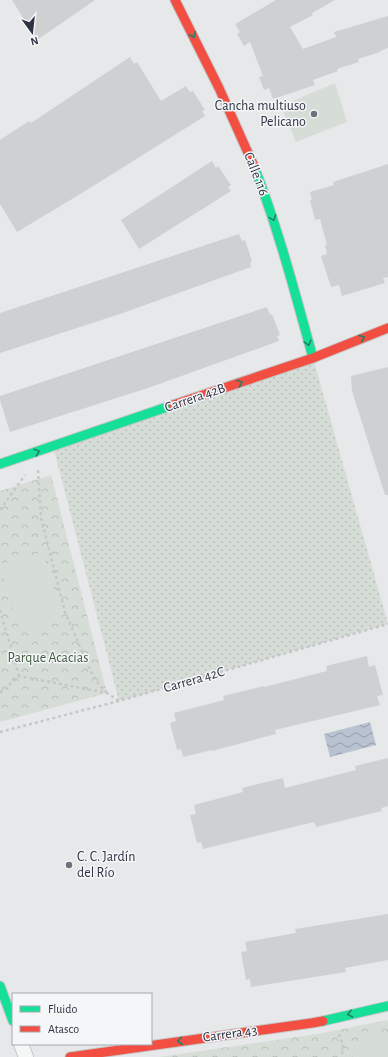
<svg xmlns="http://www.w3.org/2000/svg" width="388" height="1057" font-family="'Alegreya Sans',sans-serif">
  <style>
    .grass { fill: url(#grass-dots) }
    .park { fill: url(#park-crowns) }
    .pitch { fill: #d6ddd7 }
    .water { fill: url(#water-waves) }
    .building { fill: #ced0d2 }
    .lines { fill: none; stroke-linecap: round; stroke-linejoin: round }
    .street-casing { stroke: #c4c6c8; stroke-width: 16 }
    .fast-casing { stroke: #c4c6c8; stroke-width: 11 }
    .jam-casing { stroke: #c4c6c8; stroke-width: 11 }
    .path { stroke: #c6c7ca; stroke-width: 2.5; stroke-dasharray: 3 3; stroke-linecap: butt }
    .street { stroke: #f5f6f6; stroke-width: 14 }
    .fast { stroke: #16e098; stroke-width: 9 }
    .jam { stroke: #f24e42; stroke-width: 9 }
    .oneway { stroke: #238169 }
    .poi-dot { fill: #6e727d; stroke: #f4f6f8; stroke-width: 1.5 }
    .labels { text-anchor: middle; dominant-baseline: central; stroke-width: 3; stroke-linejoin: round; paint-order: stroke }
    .poi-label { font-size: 14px; fill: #2e3342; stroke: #f4f6f8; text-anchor: end }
    .street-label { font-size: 14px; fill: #2e3342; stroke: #f4f6f8 }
    .park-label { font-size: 14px; fill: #405c3d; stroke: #f4f6f8 }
  </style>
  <defs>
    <pattern id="grass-dots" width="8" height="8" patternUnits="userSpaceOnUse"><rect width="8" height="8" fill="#d6ddd7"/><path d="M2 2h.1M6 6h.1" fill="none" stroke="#b8beba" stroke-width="1.8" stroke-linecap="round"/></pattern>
    <pattern id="park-crowns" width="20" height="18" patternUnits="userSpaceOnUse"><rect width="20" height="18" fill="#d6ddd7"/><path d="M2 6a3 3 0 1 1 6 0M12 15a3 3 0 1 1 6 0" fill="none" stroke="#b8beba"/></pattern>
    <pattern id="water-waves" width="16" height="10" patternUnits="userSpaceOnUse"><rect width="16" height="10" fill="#b8c2d1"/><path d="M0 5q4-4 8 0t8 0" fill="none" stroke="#969eab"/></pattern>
  </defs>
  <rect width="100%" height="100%" fill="#e6e8ea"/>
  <path class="grass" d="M 313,358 L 388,624 L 119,701 L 53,446 Z"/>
  <path class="park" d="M 51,475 L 107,693 L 0,722 L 0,491 Z
    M 388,1020 L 388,1057 L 159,1057 L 317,1034 Z"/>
  <path class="pitch" d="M 335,83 L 347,122 L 296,142 L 281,106 Z
    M 43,552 L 62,621 L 20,633 L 0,564 Z
    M 388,1035 L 388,1057 L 353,1057 L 350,1042 Z"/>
  <path class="water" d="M 370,722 L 376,745 L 330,757 L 324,734 Z"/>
  <path class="building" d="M 12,0 L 95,0 L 37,40 Z
    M 276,0 L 335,0 L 312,13 L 313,15 L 290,27 L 303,49 L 336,37 L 334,32 L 388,16 L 388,48 L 380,51 L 380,52 L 358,59 L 359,62 L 337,69 L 338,71 L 313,80 L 315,85 L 273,99 L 269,88 L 264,90 L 259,77 L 263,76 L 250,42 L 244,46 L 237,34 L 240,32 L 235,24 Z
    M 130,57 L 134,64 L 137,62 L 161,101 L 186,86 L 190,92 L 193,91 L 205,110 L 202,111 L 205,116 L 82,193 L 17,232 L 0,204 L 0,140 L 29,121 L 31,123 Z
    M 212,161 L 216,168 L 218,166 L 231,185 L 228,187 L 231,191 L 139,249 L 121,220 Z
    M 388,164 L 388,277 L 383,278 L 385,283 L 342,296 L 339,285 L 331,287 L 321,256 L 327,254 L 325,245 L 327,245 L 320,219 L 315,220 L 310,200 L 312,200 L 310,192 L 334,185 L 333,182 Z
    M 239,234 L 242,241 L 245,240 L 252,261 L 250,262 L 251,267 L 120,314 L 0,353 L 0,313 Z
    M 267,307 L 270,315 L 272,314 L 280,335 L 277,336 L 279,341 L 148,388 L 10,432 L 0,400 L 0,396 Z
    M 388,367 L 388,495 L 385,495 L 352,391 L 351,376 Z
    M 367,656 L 369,667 L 375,665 L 383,695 L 377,696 L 380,705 L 275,730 L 276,734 L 212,751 L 212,750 L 183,757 L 181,749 L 177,750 L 170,723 L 176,721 L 174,713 L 224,700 L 223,696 L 264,686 L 264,687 L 327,671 L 326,666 Z
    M 388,758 L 388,806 L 381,808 L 382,811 L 316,827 L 314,822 L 203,849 L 201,842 L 197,843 L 190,815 L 196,814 L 194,805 L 243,792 L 242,788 L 283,778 L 285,788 L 356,770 L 355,766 Z
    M 388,914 L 388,960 L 345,968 L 346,972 L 251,987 L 250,979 L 246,980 L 241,952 L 247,951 L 245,942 L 296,933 L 295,929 Z"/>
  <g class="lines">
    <g class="street-casing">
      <path id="street" d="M 21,1044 L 26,1057"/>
    </g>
    <g class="fast-casing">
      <path id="fast" d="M 253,164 C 278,227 295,293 313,358
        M 0,464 L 173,405
        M 0,986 L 13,1021
        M 323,1021 L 388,1006"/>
    </g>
    <g class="jam-casing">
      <path id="jam" d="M 175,0 L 219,88 L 253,164
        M 173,405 L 313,358 L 388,328
        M 70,1057 L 312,1023 L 323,1021"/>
    </g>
    <path class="path" d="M 38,470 L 41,518 L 65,612 L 90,670 L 96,681 L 107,693
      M 0,510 L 25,475
      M 0,610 L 19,676
      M 0,693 L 19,676 L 107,693 L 119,701
      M 0,732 L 119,701 L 388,624
      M 339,1034 L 343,1045 L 342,1057"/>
    <use href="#street" class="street"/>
    <use href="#fast" class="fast"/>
    <use href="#jam" class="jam"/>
  </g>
  <defs><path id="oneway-chevron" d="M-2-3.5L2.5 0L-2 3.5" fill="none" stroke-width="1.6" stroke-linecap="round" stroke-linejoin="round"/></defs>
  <g class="oneway">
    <use href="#oneway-chevron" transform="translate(193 35) rotate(64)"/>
    <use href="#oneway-chevron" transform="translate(273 218) rotate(70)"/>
    <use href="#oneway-chevron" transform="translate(362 338) rotate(-22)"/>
    <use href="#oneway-chevron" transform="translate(308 343) rotate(75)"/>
    <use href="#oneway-chevron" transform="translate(240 383) rotate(-19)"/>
    <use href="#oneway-chevron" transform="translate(37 452) rotate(-18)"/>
    <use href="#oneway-chevron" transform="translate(350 1014) rotate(168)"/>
    <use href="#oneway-chevron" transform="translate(180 1041) rotate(172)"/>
  </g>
  <g class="poi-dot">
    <circle cx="314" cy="114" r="4"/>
    <circle cx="69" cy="865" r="4"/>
  </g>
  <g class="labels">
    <g class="poi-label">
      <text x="306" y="106">Cancha multiuso<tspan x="306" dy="16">Pelicano</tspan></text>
      <text x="77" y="857" text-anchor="start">C. C. Jardín<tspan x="77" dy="16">del Río</tspan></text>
    </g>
    <g class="street-label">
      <text transform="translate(256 174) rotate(69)">Calle 116</text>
      <text transform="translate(195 398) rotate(-19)">Carrera 42B</text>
      <text transform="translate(194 680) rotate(-16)">Carrera 42C</text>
      <text transform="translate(230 1034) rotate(-8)">Carrera 43</text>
    </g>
    <g class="park-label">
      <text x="48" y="658">Parque Acacias</text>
    </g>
  </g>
  <rect x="12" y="993" width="140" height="52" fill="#f4f6f8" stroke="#a5a8af"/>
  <rect x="20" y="1006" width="20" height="6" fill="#16e098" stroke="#a5a8af"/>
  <text x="48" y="1013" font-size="12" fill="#2e3342">Fluido</text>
  <rect x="20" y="1026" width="20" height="6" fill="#f24e42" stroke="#a5a8af"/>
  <text x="48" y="1033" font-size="12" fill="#2e3342">Atasco</text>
  <g transform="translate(32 32) rotate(165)" stroke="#f4f6f8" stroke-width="3" paint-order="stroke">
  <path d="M0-3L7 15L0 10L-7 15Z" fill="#2e3342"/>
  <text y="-6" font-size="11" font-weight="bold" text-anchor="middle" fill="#2e3342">N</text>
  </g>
</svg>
